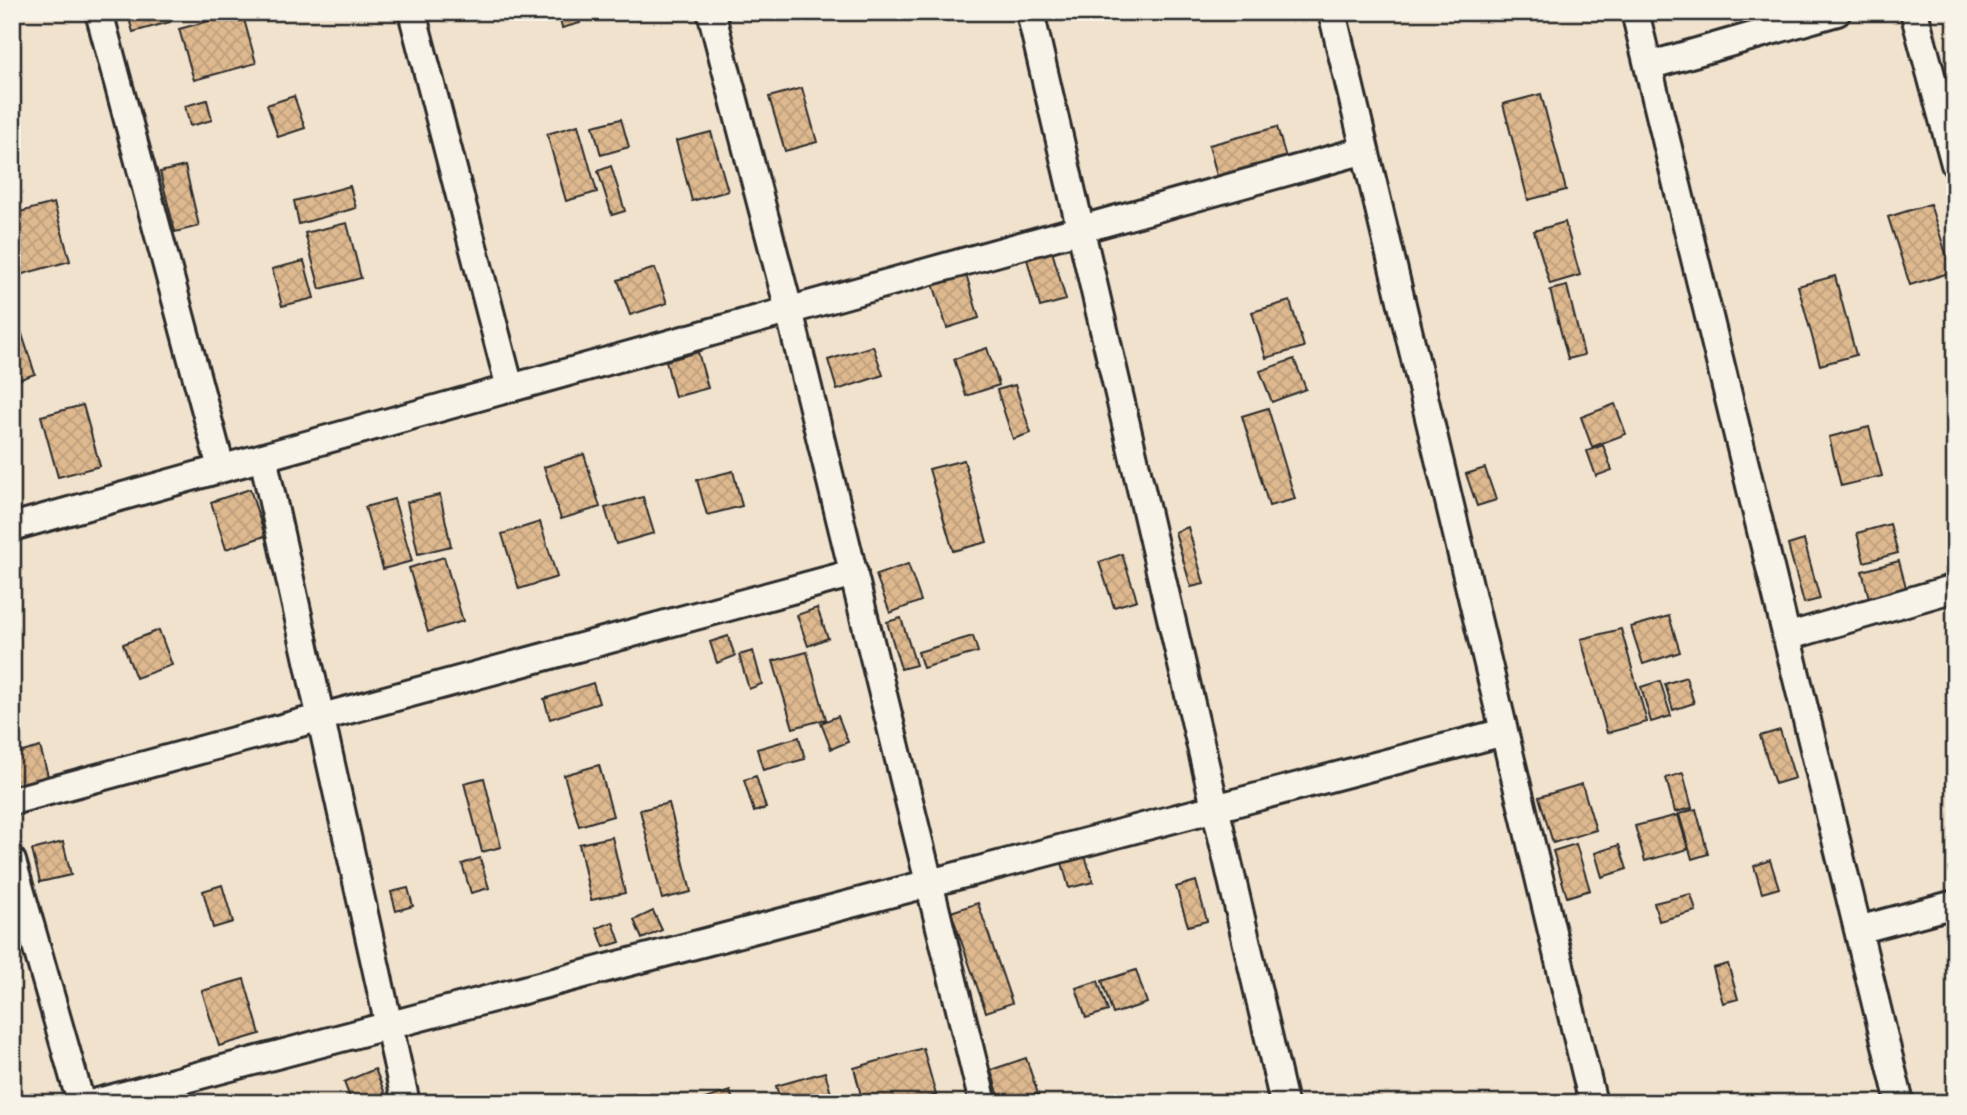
<svg xmlns="http://www.w3.org/2000/svg" width="1967" height="1115" font-family="'Playpen Sans',sans-serif">
  <style>
    .building { fill: url(#building-cross-hatch); stroke: #2b2b2b; stroke-width: 2 }
    .lines { fill: none; stroke-linecap: round; stroke-linejoin: round }
    .minor-casing { stroke: #2b2b2b; stroke-width: 32 }
    .minor { stroke: #f7f3e8; stroke-width: 26 }
  </style>
  <defs>
    <pattern id="building-cross-hatch" width="8" height="8" patternUnits="userSpaceOnUse" patternTransform="scale(1.75)"><rect width="8" height="8" fill="#deb98f"/><path d="M0 0l8 8M0 8l8-8" fill="none" stroke="#bf9f7c"/></pattern>
  </defs>
  <rect width="100%" height="100%" fill="#f0e2cd"/>
  <filter id="ink" filterUnits="userSpaceOnUse"><feTurbulence type="fractalNoise" baseFrequency=".0143" numOctaves="2"/><feDisplacementMap in="SourceGraphic" scale="14" xChannelSelector="R" yChannelSelector="G"/><feConvolveMatrix kernelMatrix="1 2 1 2 8 2 1 2 1" color-interpolation-filters="sRGB"/></filter>
  <g filter="url(#ink)">
    <path class="building" d="M 127,12 L 168,12 L 170,22 L 133,32 Z
      M 242,12 L 256,63 L 194,80 L 179,29 Z
      M 558,12 L 577,12 L 580,23 L 562,28 Z
      M 802,88 L 817,142 L 785,151 L 769,97 Z
      M 1541,94 L 1566,190 L 1528,200 L 1503,104 Z
      M 294,96 L 305,128 L 278,137 L 267,105 Z
      M 207,100 L 212,120 L 190,126 L 185,106 Z
      M 621,119 L 629,147 L 601,155 L 593,126 Z
      M 578,125 L 597,192 L 566,201 L 547,134 Z
      M 1277,127 L 1287,161 L 1218,180 L 1209,145 Z
      M 711,132 L 728,191 L 692,201 L 676,141 Z
      M 185,166 L 199,226 L 175,232 L 160,172 Z
      M 611,166 L 625,211 L 612,215 L 598,171 Z
      M 350,186 L 356,208 L 299,224 L 294,201 Z
      M 54,203 L 70,261 L 12,277 L 12,214 Z
      M 1930,204 L 1952,272 L 1910,285 L 1888,217 Z
      M 1565,222 L 1580,275 L 1550,284 L 1534,231 Z
      M 347,223 L 361,278 L 320,289 L 305,233 Z
      M 1048,237 L 1066,300 L 1040,307 L 1023,244 Z
      M 304,261 L 314,298 L 282,306 L 272,269 Z
      M 963,264 L 979,318 L 947,328 L 930,274 Z
      M 655,268 L 667,303 L 630,315 L 618,280 Z
      M 1835,276 L 1856,355 L 1820,365 L 1798,286 Z
      M 1567,286 L 1584,355 L 1568,359 L 1550,290 Z
      M 1290,301 L 1304,347 L 1266,358 L 1252,312 Z
      M 20,328 L 35,374 L 12,382 L 12,330 Z
      M 873,346 L 883,375 L 837,390 L 828,360 Z
      M 987,348 L 999,385 L 966,396 L 954,359 Z
      M 698,352 L 708,388 L 675,397 L 666,361 Z
      M 1294,359 L 1306,389 L 1272,402 L 1260,371 Z
      M 1015,385 L 1031,433 L 1013,439 L 997,390 Z
      M 1615,404 L 1626,434 L 1592,447 L 1581,417 Z
      M 83,405 L 100,466 L 58,477 L 41,416 Z
      M 1268,408 L 1295,499 L 1269,506 L 1242,416 Z
      M 1869,427 L 1882,476 L 1841,486 L 1829,437 Z
      M 1603,445 L 1612,470 L 1596,476 L 1587,451 Z
      M 584,454 L 600,507 L 561,519 L 544,467 Z
      M 964,460 L 987,542 L 953,551 L 929,469 Z
      M 1485,468 L 1496,500 L 1477,506 L 1466,474 Z
      M 733,471 L 742,506 L 707,515 L 697,480 Z
      M 250,489 L 265,536 L 226,549 L 211,502 Z
      M 440,495 L 451,546 L 418,554 L 407,502 Z
      M 643,497 L 654,533 L 616,544 L 605,508 Z
      M 394,499 L 412,561 L 383,569 L 365,507 Z
      M 540,522 L 557,577 L 519,589 L 502,534 Z
      M 1890,524 L 1898,553 L 1864,562 L 1857,533 Z
      M 1188,527 L 1204,584 L 1191,587 L 1175,532 Z
      M 1804,540 L 1820,599 L 1804,603 L 1788,545 Z
      M 1122,554 L 1137,600 L 1114,607 L 1099,562 Z
      M 444,557 L 463,621 L 428,632 L 409,568 Z
      M 1899,561 L 1907,591 L 1870,602 L 1862,571 Z
      M 908,564 L 921,601 L 890,613 L 876,575 Z
      M 817,608 L 828,638 L 808,646 L 797,615 Z
      M 1669,616 L 1680,652 L 1643,664 L 1631,627 Z
      M 901,618 L 916,665 L 901,669 L 887,622 Z
      M 1621,629 L 1647,722 L 1607,733 L 1581,639 Z
      M 159,630 L 172,665 L 136,678 L 123,644 Z
      M 728,636 L 735,656 L 717,663 L 710,642 Z
      M 973,636 L 978,652 L 923,668 L 918,652 Z
      M 753,651 L 762,684 L 749,689 L 739,655 Z
      M 807,652 L 826,719 L 793,728 L 773,661 Z
      M 1686,677 L 1694,703 L 1673,710 L 1665,684 Z
      M 1660,681 L 1671,716 L 1651,722 L 1641,687 Z
      M 593,683 L 599,703 L 550,719 L 544,699 Z
      M 838,716 L 848,742 L 831,749 L 821,723 Z
      M 1780,730 L 1795,778 L 1775,784 L 1760,736 Z
      M 799,737 L 805,759 L 763,770 L 757,749 Z
      M 40,747 L 50,783 L 14,794 L 12,755 Z
      M 599,765 L 613,816 L 579,826 L 564,775 Z
      M 1683,773 L 1692,808 L 1675,812 L 1666,778 Z
      M 756,776 L 766,808 L 754,812 L 744,780 Z
      M 484,778 L 501,847 L 482,852 L 464,783 Z
      M 1582,784 L 1596,830 L 1553,843 L 1539,797 Z
      M 669,803 L 691,892 L 662,899 L 640,810 Z
      M 1696,809 L 1708,854 L 1692,859 L 1679,814 Z
      M 1678,815 L 1688,849 L 1645,861 L 1635,826 Z
      M 612,837 L 625,893 L 591,900 L 579,844 Z
      M 63,842 L 71,875 L 40,882 L 32,850 Z
      M 1576,844 L 1590,890 L 1567,897 L 1553,851 Z
      M 1619,845 L 1627,869 L 1602,877 L 1595,853 Z
      M 1084,852 L 1093,882 L 1069,888 L 1061,859 Z
      M 480,858 L 489,888 L 471,893 L 462,864 Z
      M 1770,860 L 1779,888 L 1762,893 L 1754,866 Z
      M 1196,881 L 1207,921 L 1188,926 L 1176,887 Z
      M 222,885 L 233,922 L 213,928 L 203,891 Z
      M 408,888 L 413,906 L 396,911 L 391,892 Z
      M 1691,894 L 1696,911 L 1659,921 L 1654,903 Z
      M 978,903 L 1012,1003 L 986,1012 L 951,912 Z
      M 653,911 L 662,930 L 642,939 L 634,920 Z
      M 613,922 L 620,942 L 604,947 L 597,928 Z
      M 1728,964 L 1738,999 L 1723,1003 L 1713,968 Z
      M 1136,970 L 1147,1003 L 1113,1014 L 1102,981 Z
      M 244,979 L 260,1034 L 219,1046 L 202,991 Z
      M 1098,981 L 1108,1011 L 1086,1018 L 1076,988 Z
      M 923,1048 L 936,1095 L 910,1103 L 863,1103 L 854,1068 Z
      M 1026,1058 L 1038,1094 L 1001,1103 L 991,1070 Z
      M 375,1069 L 389,1103 L 352,1103 L 344,1082 Z
      M 825,1072 L 832,1097 L 811,1103 L 781,1103 L 776,1086 Z
      M 730,1091 L 734,1103 L 699,1103 L 699,1101 Z"/>
    <g class="lines">
      <g class="minor-casing">
        <path id="minor" d="M 99,12 L 221,468
          M 412,12 L 510,388
          M 711,12 L 789,310 L 983,1103
          M 1030,12 L 1284,1103
          M 1332,12 L 1593,1103
          M 1635,12 L 1900,1103
          M 1914,12 L 1955,164
          M 1648,66 L 1837,12
          M 263,457 L 406,1103
          M 12,527 L 1365,150
          M 1786,637 L 1955,588
          M 12,801 L 854,573
          M 12,861 L 81,1103
          M 1858,930 L 1955,904
          M 94,1103 L 1504,732"/>
      </g>
      <use href="#minor" class="minor"/>
    </g>
  </g>
  <rect width="1967" height="1115" fill="none" stroke="#f7f3e8" stroke-width="42"/>
  <rect x="21" y="21" width="1925" height="1073" fill="none" stroke="#2b2b2b" stroke-width="2.5" filter="url(#ink)"/>
</svg>
